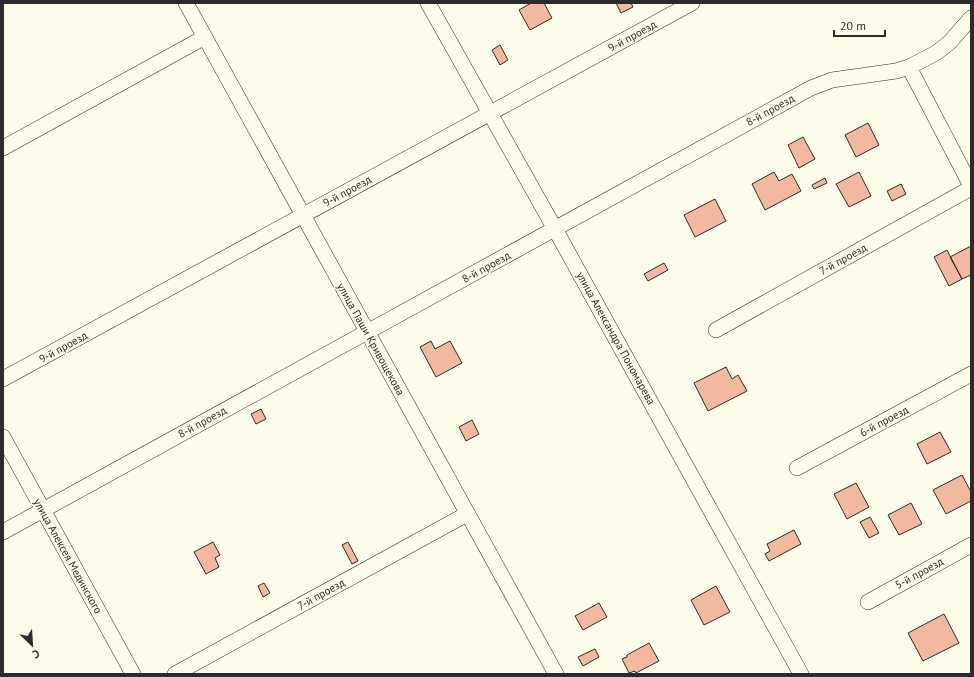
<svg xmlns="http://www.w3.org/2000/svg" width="974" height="677" font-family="'PT Sans',sans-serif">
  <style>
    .building { fill: #f2b8a0; stroke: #2b2b2b }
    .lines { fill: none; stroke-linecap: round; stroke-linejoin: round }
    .minor-casing { stroke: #2b2b2b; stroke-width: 16 }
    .minor { stroke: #fdfbea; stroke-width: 15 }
    .labels { text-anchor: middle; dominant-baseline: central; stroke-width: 3; stroke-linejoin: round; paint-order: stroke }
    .street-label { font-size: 11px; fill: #2b2b2b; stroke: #fdfbea }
  </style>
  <rect width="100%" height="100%" fill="#fdfbea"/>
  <path class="building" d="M 531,3 L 544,3 L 552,18 L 530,30 L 519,10 Z
    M 616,3 L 631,3 L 633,7 L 621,13 Z
    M 500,45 L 508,60 L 500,65 L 492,50 Z
    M 868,123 L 879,145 L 856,157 L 845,135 Z
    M 803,137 L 815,159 L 799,168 L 788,145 Z
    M 774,172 L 779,181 L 792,174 L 801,191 L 765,210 L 752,184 Z
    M 859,172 L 871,196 L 849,207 L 836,184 Z
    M 825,178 L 827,183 L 814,189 L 812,185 Z
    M 901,184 L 906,194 L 892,201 L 887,191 Z
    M 715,199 L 726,221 L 695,237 L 684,215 Z
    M 971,246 L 971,275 L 962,279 L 950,257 Z
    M 947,250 L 962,279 L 949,286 L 934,257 Z
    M 664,263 L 668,270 L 648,281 L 644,274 Z
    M 431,341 L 435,349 L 450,341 L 462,363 L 436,377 L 420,347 Z
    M 726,367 L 732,379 L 738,375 L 747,391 L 708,411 L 694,383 Z
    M 261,409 L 266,419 L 256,424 L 251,414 Z
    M 472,420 L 479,434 L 466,441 L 459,427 Z
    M 940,432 L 951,452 L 927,464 L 917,444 Z
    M 962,475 L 971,492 L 971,501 L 946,514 L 933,490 Z
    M 856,483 L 869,507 L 847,519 L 834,494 Z
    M 911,503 L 922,524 L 899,535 L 888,515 Z
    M 870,517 L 879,533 L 869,538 L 860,522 Z
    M 794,530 L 801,544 L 769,561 L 765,554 L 770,551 L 767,544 Z
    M 213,542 L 220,555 L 215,558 L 219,567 L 206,574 L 194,552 Z
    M 348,542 L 358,561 L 352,564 L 342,545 Z
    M 264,583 L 270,593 L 263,597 L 258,586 Z
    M 716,586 L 730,612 L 704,625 L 691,600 Z
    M 599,603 L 607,617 L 583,630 L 575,616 Z
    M 944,614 L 959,643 L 923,661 L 908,633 Z
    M 649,643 L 659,661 L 636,673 L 635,671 L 629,673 L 622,659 L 627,657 L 627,655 Z
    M 595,649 L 599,657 L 583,666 L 578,657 Z"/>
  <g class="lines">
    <g class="minor-casing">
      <path id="minor" d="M 186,3 L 556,674
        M 428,3 L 555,229 L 801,674
        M 909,67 L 971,186
        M 3,148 L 205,37
        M 716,330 L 971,188
        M 3,379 L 692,3
        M 3,437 L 133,674
        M 797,468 L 971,374
        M 3,532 L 811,88 L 832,80 L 896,71 L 909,67 L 936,53 L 949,43 L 971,18
        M 868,602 L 971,545
        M 175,674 L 467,514"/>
    </g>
    <use href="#minor" class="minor"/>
  </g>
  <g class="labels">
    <g class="street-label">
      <text transform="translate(632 36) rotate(-29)">9-й проезд</text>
      <text transform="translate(770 110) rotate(-29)">8-й проезд</text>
      <text transform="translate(347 191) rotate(-29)">9-й проезд</text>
      <text transform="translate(843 259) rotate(-29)">7-й проезд</text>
      <text transform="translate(486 267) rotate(-29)">8-й проезд</text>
      <text transform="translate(616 338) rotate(61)">улица Александра Пономарева</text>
      <text transform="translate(371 339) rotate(61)">улица Паши Кривощекова</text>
      <text transform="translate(63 347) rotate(-29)">9-й проезд</text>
      <text transform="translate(884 421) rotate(-28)">6-й проезд</text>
      <text transform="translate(202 422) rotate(-29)">8-й проезд</text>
      <text transform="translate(68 556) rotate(61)">улица Алексея Мединского</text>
      <text transform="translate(919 573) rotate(-29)">5-й проезд</text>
      <text transform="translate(321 594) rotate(-29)">7-й проезд</text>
    </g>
  </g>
  <rect width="974" height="677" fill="none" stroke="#2b2b2b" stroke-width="8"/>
  <g transform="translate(32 645) rotate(155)" stroke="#fdfbea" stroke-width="3" paint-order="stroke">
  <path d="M0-3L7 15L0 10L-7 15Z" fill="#2b2b2b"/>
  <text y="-6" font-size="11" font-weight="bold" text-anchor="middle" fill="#2b2b2b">С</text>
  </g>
  <path d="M834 30v6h51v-6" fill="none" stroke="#2b2b2b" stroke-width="2"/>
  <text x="840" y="30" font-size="12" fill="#2b2b2b" stroke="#fdfbea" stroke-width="3" paint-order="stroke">20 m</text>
</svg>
